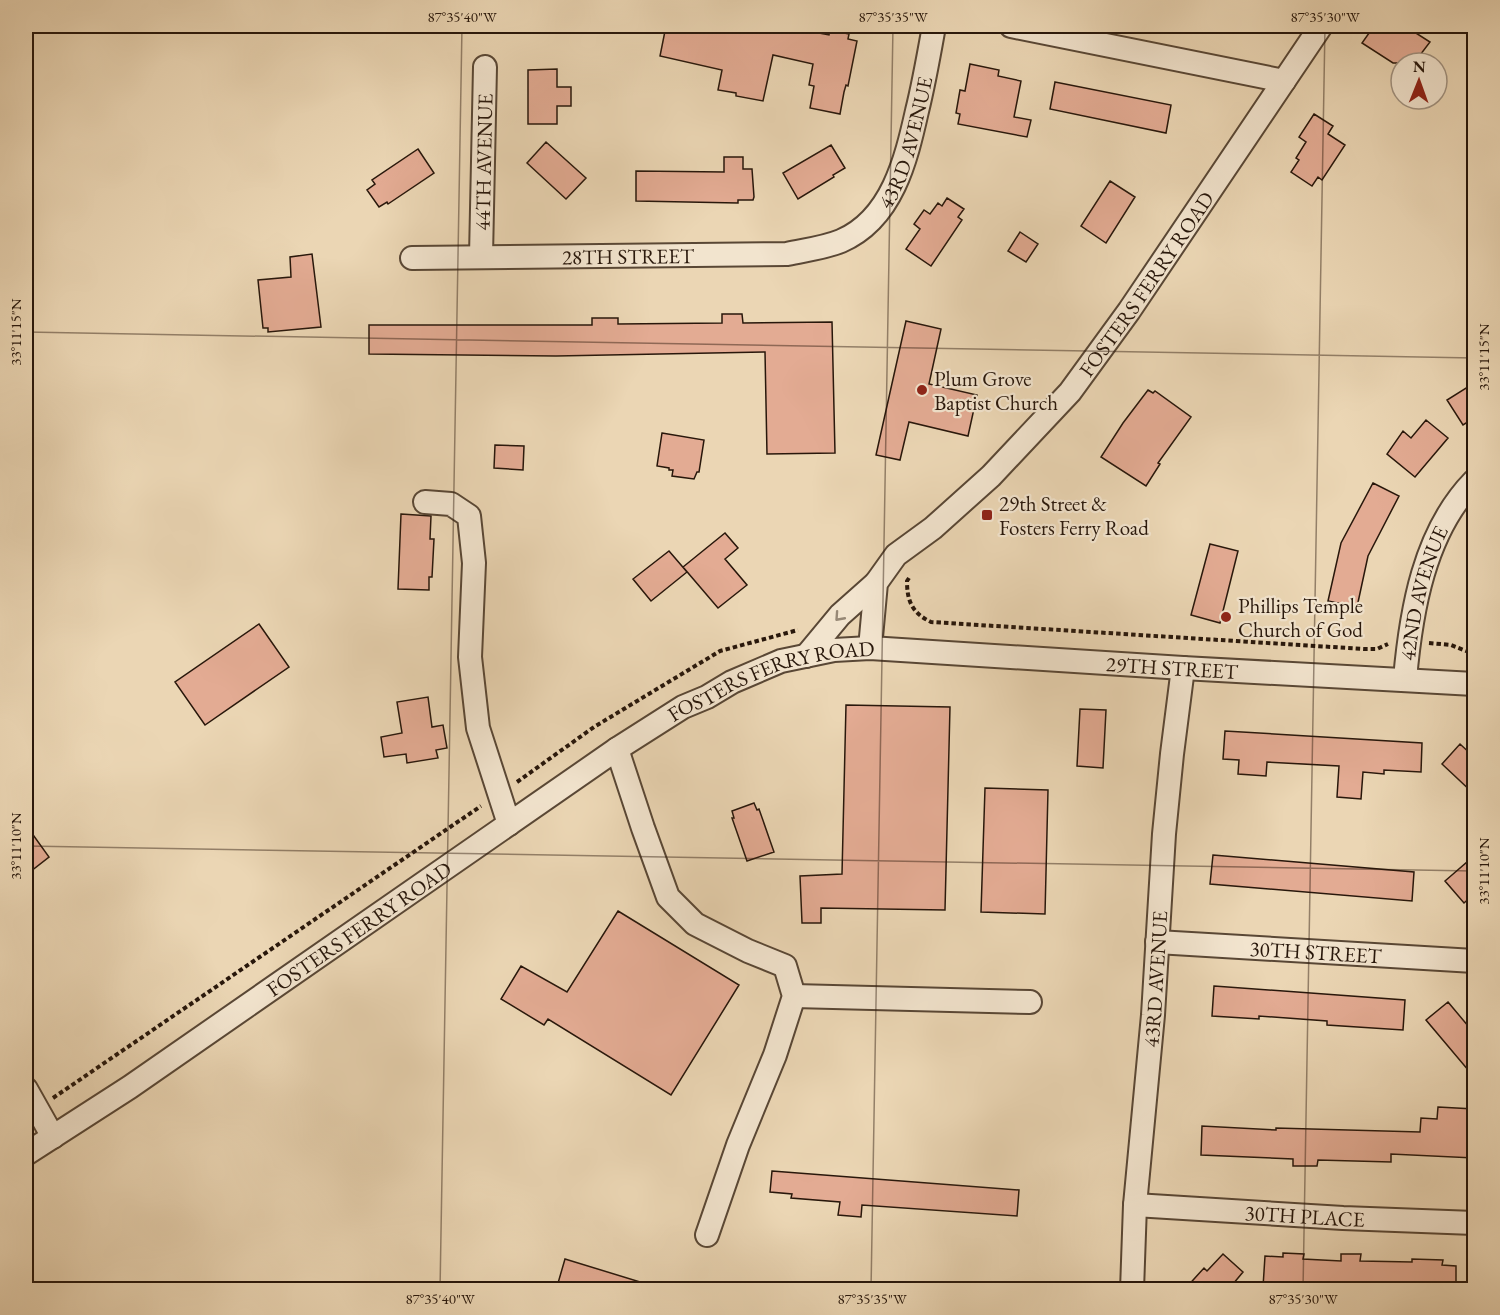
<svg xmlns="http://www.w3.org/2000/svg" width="1500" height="1315" font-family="'EB Garamond',serif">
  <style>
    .building { fill: #e3ab93; stroke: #28170b; stroke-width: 1.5 }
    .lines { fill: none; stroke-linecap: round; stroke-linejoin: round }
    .minor-casing { stroke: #594735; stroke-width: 26 }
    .path { stroke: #28170b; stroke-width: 4; stroke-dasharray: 4.5 3; stroke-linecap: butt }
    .minor { stroke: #f2e4ce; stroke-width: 22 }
    .oneway { stroke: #978876 }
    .ticks { fill: none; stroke: #28170b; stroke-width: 1.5; stroke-opacity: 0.45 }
    .poi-dot { fill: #8f2418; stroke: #f2e4ce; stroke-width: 2 }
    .labels { text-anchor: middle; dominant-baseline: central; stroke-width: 4.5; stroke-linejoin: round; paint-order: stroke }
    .street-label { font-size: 21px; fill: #28170b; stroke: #f2e4ce }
    .poi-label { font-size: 21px; fill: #28170b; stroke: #f2e4ce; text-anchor: start }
    .neatline { fill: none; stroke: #28170b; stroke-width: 2 }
    .ticks-label { font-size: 15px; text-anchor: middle; fill: #28170b }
  </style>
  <rect width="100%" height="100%" fill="#ebd6b4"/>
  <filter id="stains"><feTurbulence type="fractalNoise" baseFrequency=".00333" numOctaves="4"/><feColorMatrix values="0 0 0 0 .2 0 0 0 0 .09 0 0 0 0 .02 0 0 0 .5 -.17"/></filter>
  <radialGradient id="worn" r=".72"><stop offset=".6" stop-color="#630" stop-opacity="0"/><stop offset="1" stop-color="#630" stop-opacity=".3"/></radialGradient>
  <path class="building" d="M 666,26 L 781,26 L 829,35 L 830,30 L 849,34 L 848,39 L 857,41 L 848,86 L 846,85 L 844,92 L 840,114 L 810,108 L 814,86 L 809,85 L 813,64 L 773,55 L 763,101 L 736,96 L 736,93 L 718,90 L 722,70 L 660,56 Z
    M 1374,26 L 1405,26 L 1430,42 L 1414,63 L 1393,63 L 1362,43 Z
    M 970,64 L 999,70 L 998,76 L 1021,81 L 1014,117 L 1031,120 L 1027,137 L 958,124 L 960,114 L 956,113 L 960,90 L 965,91 Z
    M 557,69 L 557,87 L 571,87 L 571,106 L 557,106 L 557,124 L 528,124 L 528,70 Z
    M 1055,82 L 1171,105 L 1166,133 L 1050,109 Z
    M 1314,114 L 1333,126 L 1328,134 L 1345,145 L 1322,180 L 1318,177 L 1312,186 L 1291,172 L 1299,160 L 1296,158 L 1306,142 L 1299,137 Z
    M 546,142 L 586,178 L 566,199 L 527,163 Z
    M 831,145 L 845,168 L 833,175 L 834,177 L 798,199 L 783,173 Z
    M 418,149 L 434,173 L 388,204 L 387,202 L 379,207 L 367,190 L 375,184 L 372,180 Z
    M 724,157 L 743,157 L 743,169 L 752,169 L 754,197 L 753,200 L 738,200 L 738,203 L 636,201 L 636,171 L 724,172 Z
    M 1110,181 L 1135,197 L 1106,243 L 1081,226 Z
    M 947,198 L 964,209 L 958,217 L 962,220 L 931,266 L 906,249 L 920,229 L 914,224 L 924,210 L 930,214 L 938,203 L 942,206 Z
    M 1020,232 L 1038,244 L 1026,262 L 1008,251 Z
    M 312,254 L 321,327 L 268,332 L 268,328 L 263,328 L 258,280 L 291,277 L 290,257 Z
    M 722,314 L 742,314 L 743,323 L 832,322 L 835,453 L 767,454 L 765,352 L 556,356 L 369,354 L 369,325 L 592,325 L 592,318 L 618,318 L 618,324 L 722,323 Z
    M 906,321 L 941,329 L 929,384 L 977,395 L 968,436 L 909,422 L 900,460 L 876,455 Z
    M 1474,383 L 1474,418 L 1463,425 L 1447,400 Z
    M 1148,390 L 1153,393 L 1155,391 L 1191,417 L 1158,463 L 1160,464 L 1146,486 L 1101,457 L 1123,423 Z
    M 1426,420 L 1448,438 L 1415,477 L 1387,454 L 1403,431 L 1411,438 Z
    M 662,433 L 704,440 L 699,472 L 697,472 L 694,479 L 672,476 L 673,470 L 669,470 L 669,468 L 657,466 Z
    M 495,445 L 524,446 L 523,470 L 494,468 Z
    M 1373,483 L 1399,496 L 1368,556 L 1357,607 L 1328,601 L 1341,543 Z
    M 401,514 L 431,516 L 430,539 L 434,539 L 432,577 L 429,577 L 429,590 L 398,589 Z
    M 725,533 L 738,548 L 725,559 L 747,585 L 718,608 L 683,567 Z
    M 1210,544 L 1238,551 L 1220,623 L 1191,615 Z
    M 669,551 L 687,572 L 651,601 L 633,579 Z
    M 259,624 L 289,667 L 205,725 L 175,682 Z
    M 428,697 L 432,727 L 443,725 L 447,748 L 436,750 L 438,758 L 407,763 L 406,754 L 384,757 L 381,737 L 402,733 L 397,702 Z
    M 846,705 L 950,707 L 945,910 L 821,908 L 821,923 L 802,923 L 800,876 L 842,874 Z
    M 1080,709 L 1106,710 L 1103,768 L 1077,766 Z
    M 1225,731 L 1422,743 L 1421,772 L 1384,770 L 1384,774 L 1363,772 L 1361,799 L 1337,797 L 1339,766 L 1267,762 L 1266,776 L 1238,774 L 1239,760 L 1223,759 Z
    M 1460,744 L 1474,757 L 1474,794 L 1442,764 Z
    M 985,788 L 1048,790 L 1045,914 L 981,912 Z
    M 754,803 L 757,810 L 759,809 L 774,852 L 747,861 L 732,818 L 734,818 L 732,811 Z
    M 26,825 L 49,857 L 26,875 Z
    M 1213,855 L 1414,872 L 1412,901 L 1210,884 Z
    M 1474,856 L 1474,894 L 1464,903 L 1445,881 Z
    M 618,911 L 739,985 L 671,1095 L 548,1019 L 544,1025 L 501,999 L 521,966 L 567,992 Z
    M 1214,986 L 1405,1000 L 1403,1030 L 1327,1025 L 1327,1021 L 1259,1016 L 1259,1019 L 1212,1016 Z
    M 1448,1002 L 1474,1033 L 1474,1077 L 1426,1020 Z
    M 1438,1107 L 1474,1109 L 1474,1158 L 1391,1154 L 1391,1162 L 1318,1160 L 1317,1166 L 1293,1166 L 1293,1159 L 1201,1155 L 1202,1126 L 1276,1130 L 1276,1128 L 1420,1132 L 1421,1118 L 1437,1119 Z
    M 772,1171 L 1019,1190 L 1017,1216 L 862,1205 L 861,1217 L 838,1215 L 840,1202 L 791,1198 L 792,1194 L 770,1192 Z
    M 1283,1253 L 1304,1254 L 1303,1259 L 1341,1261 L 1341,1254 L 1361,1254 L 1360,1261 L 1412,1262 L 1412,1259 L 1443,1260 L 1442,1265 L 1456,1266 L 1456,1290 L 1298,1290 L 1263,1287 L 1265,1256 L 1283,1257 Z
    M 1223,1254 L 1243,1272 L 1228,1290 L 1184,1290 L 1204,1268 L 1207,1271 Z
    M 565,1259 L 650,1285 L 649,1290 L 556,1290 Z"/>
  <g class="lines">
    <g class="minor-casing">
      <g id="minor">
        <path d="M 1011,26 L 1284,81"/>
        <path id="s1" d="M 481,256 L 485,67"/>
        <path id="s2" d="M 412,258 L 787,254 C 805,250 824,248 841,241 C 892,219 906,160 917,111 C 924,83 929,54 934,26"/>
        <path d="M 425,502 L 451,504 L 469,516 L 474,563 L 470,657 L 478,728 L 509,824"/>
        <path id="s3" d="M 870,648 L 876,583 L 896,555 L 933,528 L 991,476 L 1070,392 L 1129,311 L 1321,26"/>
        <path d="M 806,656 L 840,615 L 876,583"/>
        <path id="s4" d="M 1405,679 C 1411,611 1424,532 1474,481"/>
        <path d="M 617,749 L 643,828 L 668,897 L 695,924 L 748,951 L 785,966 L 794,996 L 775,1055 L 738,1145 L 707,1235"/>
        <path id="s5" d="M 1157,942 L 1474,961"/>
        <path d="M 794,996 L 1030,1002"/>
        <path d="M 26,1089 L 53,1137"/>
        <path id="s6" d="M 26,1154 L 130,1087 L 617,749 L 683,707 L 707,697 L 732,682 L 781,661 L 834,650 L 870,648 L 1183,668 L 1474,684"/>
        <path id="s7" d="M 1135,1205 L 1343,1218 L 1474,1223"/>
        <path id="s8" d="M 1132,1290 L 1135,1205 L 1153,1015 L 1164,834 L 1172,754 L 1183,668"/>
      </g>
    </g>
    <path class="path" d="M 909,578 L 907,581 C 907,601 912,613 931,622 L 1364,649 L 1377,649 L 1388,644
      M 1429,643 L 1451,645 L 1474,654
      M 517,782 L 594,727 L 720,651 L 798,630
      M 53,1098 L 481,806"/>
    <use href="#minor" class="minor"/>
  </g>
  <defs><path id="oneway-chevron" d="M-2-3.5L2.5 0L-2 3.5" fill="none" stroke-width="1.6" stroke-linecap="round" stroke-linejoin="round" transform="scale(1.5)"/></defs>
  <use class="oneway" href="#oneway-chevron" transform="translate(839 617) rotate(132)"/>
  <path class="ticks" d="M 26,274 L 30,26M 26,332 L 1474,358M 26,846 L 1474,871M 440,1290 L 462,26M 871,1290 L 893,26M 1303,1290 L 1325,26"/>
  <g class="poi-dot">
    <circle cx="922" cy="390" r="6"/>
    <rect x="981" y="509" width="12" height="12" rx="3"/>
    <circle cx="1226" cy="617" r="6"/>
  </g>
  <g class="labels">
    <g class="street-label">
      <text stroke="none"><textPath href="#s2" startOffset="554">43RD AVENUE</textPath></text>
      <text stroke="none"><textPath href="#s1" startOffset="94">44TH AVENUE</textPath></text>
      <text stroke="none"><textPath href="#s2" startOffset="216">28TH STREET</textPath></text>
      <text stroke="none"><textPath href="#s3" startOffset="471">FOSTERS FERRY ROAD</textPath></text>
      <text stroke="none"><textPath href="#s4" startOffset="88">42ND AVENUE</textPath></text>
      <text stroke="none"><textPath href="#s6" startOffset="1296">29TH STREET</textPath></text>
      <text stroke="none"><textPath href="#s6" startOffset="888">FOSTERS FERRY ROAD</textPath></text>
      <text stroke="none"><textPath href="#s6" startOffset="402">FOSTERS FERRY ROAD</textPath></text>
      <text stroke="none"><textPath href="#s5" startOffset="159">30TH STREET</textPath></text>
      <text stroke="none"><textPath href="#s8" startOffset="312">43RD AVENUE</textPath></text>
      <text stroke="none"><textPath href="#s7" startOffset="170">30TH PLACE</textPath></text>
    </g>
    <g class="poi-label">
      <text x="934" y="378">Plum Grove<tspan x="934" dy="24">Baptist Church</tspan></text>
      <text x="999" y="503">29th Street &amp;<tspan x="999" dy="24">Fosters Ferry Road</tspan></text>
      <text x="1238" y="605">Phillips Temple<tspan x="1238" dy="24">Church of God</tspan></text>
    </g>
  </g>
  <rect width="1500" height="1315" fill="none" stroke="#ebd6b4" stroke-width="66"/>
  <g transform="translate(1419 81) rotate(1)"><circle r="28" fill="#f2e4ce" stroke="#a19280" stroke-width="1.5"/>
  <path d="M0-4.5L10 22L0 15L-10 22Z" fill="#8f2418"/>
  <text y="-9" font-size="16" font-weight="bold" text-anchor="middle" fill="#28170b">N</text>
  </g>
  <rect x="33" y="33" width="1434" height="1249" class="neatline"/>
  <g class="ticks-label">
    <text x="462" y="22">87°35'40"W</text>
    <text x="893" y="22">87°35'35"W</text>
    <text x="1325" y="22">87°35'30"W</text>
    <text transform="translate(16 332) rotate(-90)" y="5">33°11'15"N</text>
    <text transform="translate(1484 357) rotate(-90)" y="5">33°11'15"N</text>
    <text transform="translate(16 846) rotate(-90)" y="5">33°11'10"N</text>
    <text transform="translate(1484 871) rotate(-90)" y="5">33°11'10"N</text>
    <text x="440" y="1304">87°35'40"W</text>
    <text x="872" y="1304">87°35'35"W</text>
    <text x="1303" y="1304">87°35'30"W</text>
  </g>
  <rect width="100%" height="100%" filter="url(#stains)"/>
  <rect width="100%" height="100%" fill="url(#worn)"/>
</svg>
